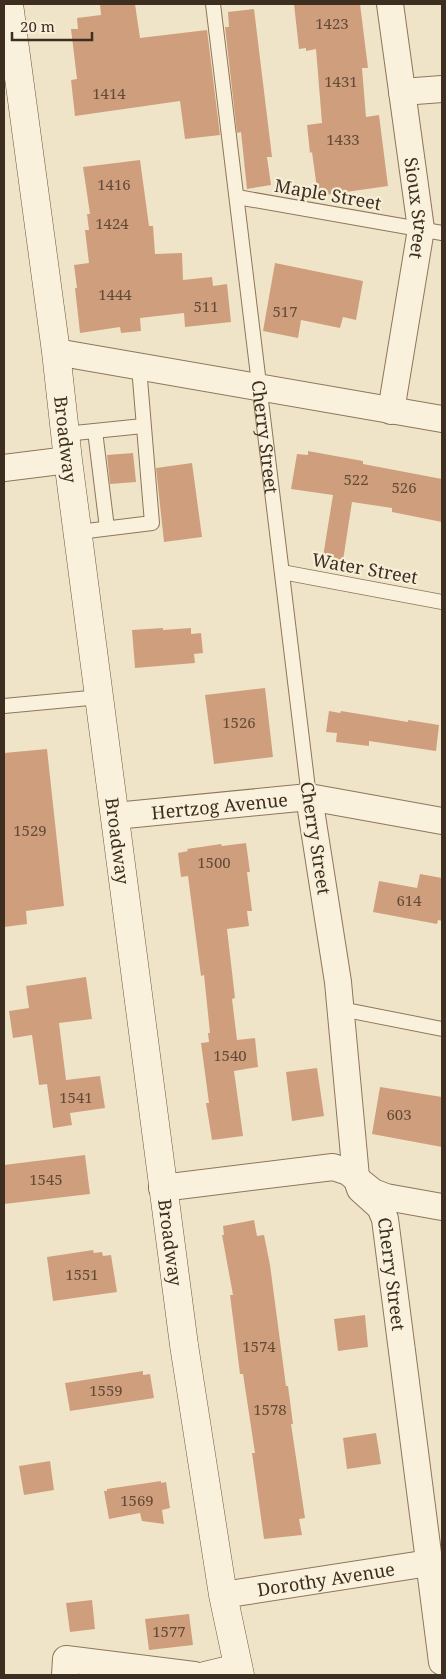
<svg xmlns="http://www.w3.org/2000/svg" width="446" height="1679" font-family="'Noto Serif',serif">
  <style>
    .building { fill: #cf9f7d }
    .lines { fill: none; stroke-linecap: round; stroke-linejoin: round }
    .lane-casing { stroke: #8d765c; stroke-width: 16 }
    .street-casing { stroke: #8d765c; stroke-width: 28 }
    .secondary-casing { stroke: #6f573f; stroke-width: 29 }
    .lane { stroke: #faf1dc; stroke-width: 14 }
    .street { stroke: #faf1dc; stroke-width: 26 }
    .secondary { stroke: #faf1dc; stroke-width: 28 }
    .labels { text-anchor: middle; dominant-baseline: central; stroke-width: 4.5; stroke-linejoin: round; paint-order: stroke }
    .number-label { font-size: 15px; fill: #624a37 }
    .street-label { font-size: 18px; fill: #3d2e20; stroke: #f7eed8 }
  </style>
  <rect width="100%" height="100%" fill="#f0e4c8"/>
  <path class="building" d="M 100,4 L 135,4 L 140,38 L 207,30 L 220,135 L 185,139 L 180,101 L 75,116 L 71,80 L 77,79 L 71,29 L 78,29 L 77,18 L 101,15 Z
    M 294,4 L 360,4 L 368,68 L 362,68 L 366,117 L 379,115 L 388,186 L 318,196 L 312,152 L 310,153 L 307,125 L 322,123 L 316,49 L 306,51 L 306,48 L 299,49 Z
    M 254,9 L 272,157 L 267,157 L 271,185 L 247,189 L 241,132 L 237,133 L 225,27 L 229,27 L 228,12 Z
    M 140,160 L 149,226 L 153,226 L 155,254 L 182,253 L 183,280 L 212,277 L 213,286 L 227,284 L 231,322 L 185,327 L 184,313 L 140,318 L 141,331 L 121,333 L 120,327 L 80,333 L 75,288 L 77,288 L 74,265 L 89,263 L 85,230 L 89,230 L 87,214 L 90,214 L 83,167 Z
    M 275,263 L 363,281 L 356,320 L 343,317 L 340,328 L 301,320 L 298,338 L 263,331 Z
    M 308,451 L 363,461 L 363,464 L 442,479 L 442,522 L 392,512 L 392,508 L 352,502 L 342,567 L 322,563 L 333,495 L 291,489 L 297,454 L 308,455 Z
    M 133,453 L 136,482 L 110,484 L 107,455 Z
    M 192,463 L 202,537 L 164,542 L 156,468 Z
    M 163,628 L 163,630 L 191,628 L 191,634 L 201,633 L 203,653 L 194,654 L 195,663 L 135,668 L 132,630 Z
    M 265,688 L 273,757 L 214,764 L 205,695 Z
    M 329,711 L 340,713 L 341,711 L 408,722 L 408,720 L 439,725 L 436,751 L 369,741 L 369,746 L 336,742 L 337,733 L 326,732 Z
    M 47,749 L 64,906 L 26,911 L 27,924 L 4,927 L 4,753 Z
    M 246,843 L 250,872 L 247,872 L 252,911 L 247,911 L 249,926 L 227,929 L 235,998 L 232,999 L 237,1040 L 255,1038 L 258,1067 L 234,1071 L 243,1136 L 212,1140 L 206,1103 L 209,1103 L 201,1043 L 209,1042 L 208,1033 L 210,1033 L 204,975 L 201,976 L 188,876 L 181,877 L 178,853 L 188,851 L 187,849 L 221,844 L 222,846 Z
    M 420,874 L 442,878 L 442,921 L 438,920 L 437,924 L 373,912 L 379,881 L 417,888 Z
    M 86,977 L 92,1019 L 59,1023 L 66,1080 L 100,1076 L 105,1108 L 70,1113 L 72,1125 L 53,1128 L 47,1084 L 39,1085 L 32,1035 L 13,1038 L 9,1011 L 29,1008 L 26,986 Z
    M 317,1068 L 324,1116 L 292,1121 L 286,1072 Z
    M 380,1087 L 442,1097 L 442,1147 L 372,1134 Z
    M 85,1155 L 90,1194 L 4,1204 L 4,1165 Z
    M 254,1220 L 257,1236 L 264,1235 L 270,1265 L 286,1386 L 288,1386 L 293,1424 L 291,1424 L 305,1518 L 299,1519 L 302,1535 L 264,1539 L 252,1453 L 255,1453 L 243,1374 L 240,1374 L 230,1295 L 233,1295 L 222,1235 L 224,1235 L 223,1226 Z
    M 93,1250 L 94,1253 L 102,1252 L 103,1256 L 111,1255 L 117,1292 L 53,1301 L 47,1257 Z
    M 365,1315 L 368,1347 L 338,1351 L 334,1319 Z
    M 143,1371 L 143,1375 L 150,1374 L 154,1398 L 70,1411 L 65,1383 Z
    M 376,1433 L 381,1464 L 347,1469 L 343,1438 Z
    M 50,1461 L 54,1490 L 24,1495 L 19,1466 Z
    M 161,1481 L 161,1483 L 166,1482 L 170,1508 L 162,1510 L 164,1524 L 142,1521 L 140,1513 L 109,1519 L 104,1491 L 107,1491 L 107,1489 Z
    M 92,1600 L 95,1629 L 70,1632 L 66,1603 Z
    M 189,1614 L 193,1645 L 149,1650 L 145,1619 Z"/>
  <g class="lines">
    <g class="lane-casing">
      <g id="lane">
        <path id="s1" d="M 213,4 L 309,797"/>
        <path d="M 237,197 L 442,233"/>
        <path d="M 95,431 L 107,528"/>
        <path d="M 65,434 L 143,426"/>
        <path d="M 79,532 L 152,523 L 139,367"/>
        <path d="M 282,572 L 442,602"/>
        <path d="M 4,706 L 100,697"/>
        <path d="M 341,1009 L 442,1029"/>
      </g>
    </g>
    <g class="street-casing">
      <g id="street">
        <path id="s2" d="M 390,4 L 421,229 L 391,411"/>
        <path d="M 402,92 L 442,89"/>
        <path d="M 56,352 L 442,419"/>
        <path d="M 4,468 L 68,460"/>
        <path id="s3" d="M 309,797 L 338,982 L 356,1177 L 360,1189 L 380,1207 L 385,1219 L 442,1662"/>
        <path id="s4" d="M 115,816 L 309,797 L 442,821"/>
        <path d="M 162,1188 L 333,1167 L 348,1172 L 373,1192 L 386,1197 L 442,1207"/>
        <path id="s5" d="M 223,1595 L 429,1563"/>
        <path d="M 65,1675 L 66,1659 L 194,1675"/>
        <path d="M 205,1675 L 238,1667"/>
      </g>
    </g>
    <g class="secondary-casing">
      <g id="secondary">
        <path id="s6" d="M 9,4 L 56,352 L 68,460 L 184,1345 L 223,1595 L 240,1675"/>
      </g>
    </g>
    <use href="#lane" class="lane"/>
    <use href="#street" class="street"/>
    <use href="#secondary" class="secondary"/>
  </g>
  <g class="labels">
    <g class="number-label">
      <text x="332" y="23">1423</text>
      <text x="341" y="81">1431</text>
      <text x="109" y="93">1414</text>
      <text x="343" y="139">1433</text>
      <text x="114" y="184">1416</text>
      <text x="112" y="223">1424</text>
      <text x="115" y="294">1444</text>
      <text x="206" y="306">511</text>
      <text x="285" y="311">517</text>
      <text x="356" y="479">522</text>
      <text x="404" y="487">526</text>
      <text x="239" y="722">1526</text>
      <text x="30" y="830">1529</text>
      <text x="214" y="862">1500</text>
      <text x="409" y="900">614</text>
      <text x="230" y="1055">1540</text>
      <text x="76" y="1097">1541</text>
      <text x="399" y="1114">603</text>
      <text x="46" y="1179">1545</text>
      <text x="82" y="1274">1551</text>
      <text x="259" y="1346">1574</text>
      <text x="106" y="1390">1559</text>
      <text x="270" y="1409">1578</text>
      <text x="137" y="1500">1569</text>
      <text x="169" y="1631">1577</text>
    </g>
    <g class="street-label">
      <text transform="translate(328 194) rotate(10)">Maple Street</text>
      <text stroke="none"><textPath href="#s2" startOffset="206">Sioux Street</textPath></text>
      <text stroke="none"><textPath href="#s1" startOffset="436">Cherry Street</textPath></text>
      <text stroke="none"><textPath href="#s6" startOffset="439">Broadway</textPath></text>
      <text transform="translate(365 568) rotate(10)">Water Street</text>
      <text stroke="none"><textPath href="#s4" startOffset="105">Hertzog Avenue</textPath></text>
      <text transform="translate(316 838) rotate(81)">Cherry Street</text>
      <text stroke="none"><textPath href="#s6" startOffset="844">Broadway</textPath></text>
      <text stroke="none"><textPath href="#s6" startOffset="1249">Broadway</textPath></text>
      <text stroke="none"><textPath href="#s3" startOffset="491">Cherry Street</textPath></text>
      <text stroke="none"><textPath href="#s5" startOffset="104">Dorothy Avenue</textPath></text>
    </g>
  </g>
  <rect width="446" height="1679" fill="none" stroke="#3d2e20" stroke-width="10"/>
  <path d="M12 32v8h80v-8" fill="none" stroke="#3d2e20" stroke-width="2.5"/>
  <text x="20" y="32" font-size="15" fill="#3d2e20" stroke="#f7eed8" stroke-width="4" paint-order="stroke">20 m</text>
</svg>
